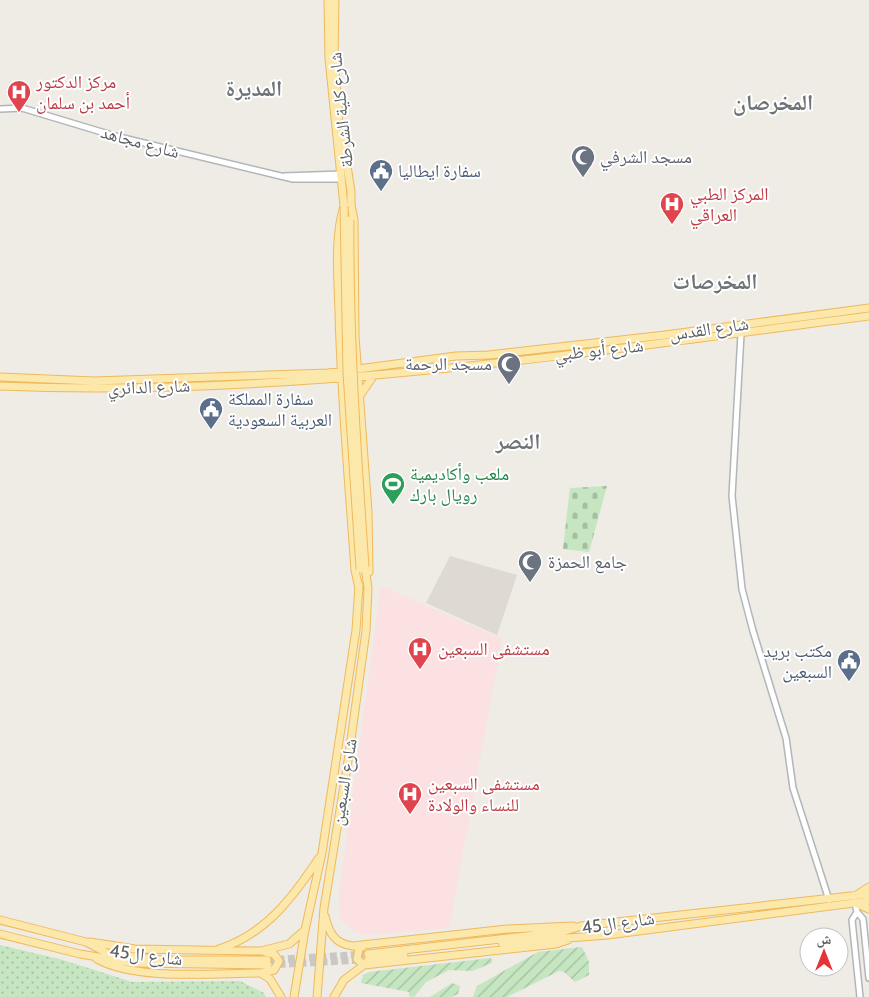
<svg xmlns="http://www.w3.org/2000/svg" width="869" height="997" font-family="Cabin,'Noto Naskh Arabic',sans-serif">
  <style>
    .education { fill: #dedad3 }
    .medical { fill: #fbe1e1 }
    .cemetery { fill: url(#cemetery-stones) }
    .park { fill: url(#park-dots) }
    .garden { fill: url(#garden-furrows) }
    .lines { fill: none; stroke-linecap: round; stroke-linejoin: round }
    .major-tunnel { stroke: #cac8c5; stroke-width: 7; stroke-dasharray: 7 3.5; stroke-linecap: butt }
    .minor-casing { stroke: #b2b6b9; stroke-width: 8 }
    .major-casing { stroke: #efb95d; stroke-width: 9 }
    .minor { stroke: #fff; stroke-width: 5 }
    .major { stroke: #fde8ab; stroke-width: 7 }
    .major-bridge-casing { stroke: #efb95d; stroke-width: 9; stroke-linecap: butt }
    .major-bridge { stroke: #fde8ab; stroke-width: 7 }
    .labels { text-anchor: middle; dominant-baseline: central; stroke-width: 4; stroke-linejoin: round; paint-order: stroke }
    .health-label { font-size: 18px; fill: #be3a42; stroke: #fff; text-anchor: start }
    .street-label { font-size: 18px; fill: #5c6165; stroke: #fff }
    .worship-label { font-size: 18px; fill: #5b616d; stroke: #fff; text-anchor: start }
    .service-label { font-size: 18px; fill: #4e5e75; stroke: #fff; text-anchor: start }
    .leisure-label { font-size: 18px; fill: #27864d; stroke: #fff; text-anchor: start }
    .district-label { font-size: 22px; font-weight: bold; fill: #6d7377; stroke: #fff }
  </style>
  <defs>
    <pattern id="cemetery-stones" width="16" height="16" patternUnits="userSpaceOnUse" patternTransform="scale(1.25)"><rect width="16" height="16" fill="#c5e6c1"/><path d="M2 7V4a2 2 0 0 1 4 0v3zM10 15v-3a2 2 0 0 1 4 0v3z" fill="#a3bea0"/></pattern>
    <pattern id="park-dots" width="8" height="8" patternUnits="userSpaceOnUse" patternTransform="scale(1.25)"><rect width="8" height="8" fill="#c5e6c1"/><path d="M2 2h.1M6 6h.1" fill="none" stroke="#a3bea0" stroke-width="1.8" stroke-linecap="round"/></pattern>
    <pattern id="garden-furrows" width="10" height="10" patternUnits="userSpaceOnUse" patternTransform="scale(1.25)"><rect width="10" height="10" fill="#c5e6c1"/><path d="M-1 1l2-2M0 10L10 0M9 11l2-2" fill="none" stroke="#a3bea0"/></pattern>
  </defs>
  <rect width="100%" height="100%" fill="#efebe5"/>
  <path class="education" d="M 450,556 L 517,575 L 497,635 L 426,603 Z"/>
  <path class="medical" d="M 381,586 L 502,639 L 449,928 L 367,935 L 355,932 L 340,919 L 339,895 Z"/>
  <path class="cemetery" d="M 607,486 L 589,552 L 563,549 L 570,488 Z"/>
  <path class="park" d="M 0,945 L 63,960 L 132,982 L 240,981 L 264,993 L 266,997 L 0,997 Z"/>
  <path class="garden" d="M 582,947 L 589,962 L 589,975 L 575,982 L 564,972 L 559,971 L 507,997 L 473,997 L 477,986 L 538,952 Z
    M 491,958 L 492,963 L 472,971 L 449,970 L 426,982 L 414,997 L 409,996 L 409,992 L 361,983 L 363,975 L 369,972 Z
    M 452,983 L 460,986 L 458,994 L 451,997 L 430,997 Z"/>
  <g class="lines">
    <path class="major-tunnel" d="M 267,960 L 368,954
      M 268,965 L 362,960"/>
    <g class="minor-casing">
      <path id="minor" d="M 0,109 L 22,108 L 115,136 L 293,179 L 342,179
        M 284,176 L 342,174
        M 741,334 L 732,496 L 742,589 L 753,631 L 786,738 L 793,788 L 829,900
        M 855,903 L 857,912 L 863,919 L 869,978
        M 857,912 L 852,920 L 860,997"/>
    </g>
    <g class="major-casing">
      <path id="major" d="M 328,0 L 329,59 L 344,206 C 334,238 338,278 339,312 C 341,398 349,484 355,570 L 359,589
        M 335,0 L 334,58 L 339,117
        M 341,128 L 351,191 L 351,208
        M 351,205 L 354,220 L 355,336 L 368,512 L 369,572
        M 0,377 L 94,381 L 328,373 L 456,356 L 489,355 L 665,335 L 869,308
        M 0,386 C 291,398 581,353 869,316
        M 359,397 L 374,375
        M 858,894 L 869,887
        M 855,903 L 869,909
        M 325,916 C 329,933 335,944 353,946 L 507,929 L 573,926
        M 0,920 L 86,942 L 107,953 L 135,957 L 164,960 L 267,960
        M 0,934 L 80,954 L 134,963 L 268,965
        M 90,942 L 135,949 L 261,951 L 289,944 L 305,930
        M 502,943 L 608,935 L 869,901
        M 363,946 L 359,949 L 357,959 L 364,965
        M 219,949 C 266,934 293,897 319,858
        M 368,954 L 562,932 L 581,926 L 869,894
        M 97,959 C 136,981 215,973 261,973 L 270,979 L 281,997
        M 368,960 L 404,955
        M 261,973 L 274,970 L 279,961 L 274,954 L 265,952
        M 294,997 L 305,930 L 322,853 L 356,630 L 359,585
        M 317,997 L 324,908 L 348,761 L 366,631 L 368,588 L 365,567
        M 334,997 L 344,980 L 364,965 L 556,944 L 568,940"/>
    </g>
    <use href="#minor" class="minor"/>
    <use href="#major" class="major"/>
    <g class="major-bridge-casing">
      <path id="major-bridge" d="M 344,206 L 347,373 L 360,569
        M 350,220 C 349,336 357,451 365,567"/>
    </g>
    <use href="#major-bridge" class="major-bridge"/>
  </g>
  <defs>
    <g id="hospital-pin" transform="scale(1.25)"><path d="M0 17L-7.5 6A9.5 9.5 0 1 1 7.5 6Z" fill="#e0444e" stroke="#fff"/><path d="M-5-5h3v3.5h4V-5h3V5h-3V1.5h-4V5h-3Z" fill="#fff"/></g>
    <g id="mosque-pin" transform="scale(1.25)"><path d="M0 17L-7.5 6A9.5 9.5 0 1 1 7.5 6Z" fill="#6b7280" stroke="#fff"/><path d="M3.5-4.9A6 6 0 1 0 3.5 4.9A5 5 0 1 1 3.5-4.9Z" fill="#fff"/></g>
    <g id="civic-pin" transform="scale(1.25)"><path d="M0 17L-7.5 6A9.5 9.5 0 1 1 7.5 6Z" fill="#5c6f8a" stroke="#fff"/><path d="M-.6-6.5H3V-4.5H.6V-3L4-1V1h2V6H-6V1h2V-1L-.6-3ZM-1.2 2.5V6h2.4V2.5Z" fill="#fff"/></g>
    <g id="stadium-pin" transform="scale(1.25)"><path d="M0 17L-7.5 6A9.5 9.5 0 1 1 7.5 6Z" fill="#2e9e5b" stroke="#fff"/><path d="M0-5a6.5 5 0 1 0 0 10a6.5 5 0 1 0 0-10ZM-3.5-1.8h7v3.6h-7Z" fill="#fff"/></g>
  </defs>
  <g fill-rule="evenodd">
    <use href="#hospital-pin" x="19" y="92"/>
    <use href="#mosque-pin" x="583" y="157"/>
    <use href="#civic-pin" x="381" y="171"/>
    <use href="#hospital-pin" x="672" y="204"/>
    <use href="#mosque-pin" x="509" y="364"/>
    <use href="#civic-pin" x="211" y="409"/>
    <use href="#stadium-pin" x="393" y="484"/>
    <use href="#mosque-pin" x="530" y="562"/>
    <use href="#hospital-pin" x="420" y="649"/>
    <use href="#civic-pin" x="849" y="661"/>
    <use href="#hospital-pin" x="410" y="794"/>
  </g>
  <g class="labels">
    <g class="health-label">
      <text x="36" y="82">مركز الدكتور<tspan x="36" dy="21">أحمد بن سلمان</tspan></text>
      <text x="690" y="194">المركز الطبي<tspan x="690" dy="21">العراقي</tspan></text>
      <text x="438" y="649">مستشفى السبعين</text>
      <text x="428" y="784">مستشفى السبعين<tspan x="428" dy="21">للنساء والولادة</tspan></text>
    </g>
    <g class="street-label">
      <text transform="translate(341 110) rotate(-96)">شارع كلية الشرطة</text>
      <text transform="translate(140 142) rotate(15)">شارع مجاهد</text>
      <text transform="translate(709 329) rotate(-8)">شارع القدس</text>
      <text transform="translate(599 350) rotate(-6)">شارع أبو ظبي</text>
      <text transform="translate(149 387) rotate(-2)">شارع الدائري</text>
      <text transform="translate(344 782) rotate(-81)">شارع السبعين</text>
      <text transform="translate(618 923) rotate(-8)">شارع ال45</text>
      <text transform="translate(146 955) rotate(7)">شارع ال45</text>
    </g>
    <g class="worship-label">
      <text x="600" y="157">مسجد الشرفي</text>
      <text x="492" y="364" text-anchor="end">مسجد الرحمة</text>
      <text x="548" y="562">جامع الحمزة</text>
    </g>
    <g class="service-label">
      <text x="398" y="171">سفارة ايطاليا</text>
      <text x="228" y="399">سفارة المملكة<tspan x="228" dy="21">العربية السعودية</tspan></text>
      <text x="832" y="651" text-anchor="end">مكتب بريد<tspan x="832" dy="21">السبعين</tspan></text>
    </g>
    <g class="leisure-label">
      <text x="410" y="474">ملعب وأكاديمية<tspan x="410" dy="21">رويال بارك</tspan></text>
    </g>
    <g class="district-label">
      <text x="254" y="88">المديرة</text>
      <text x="773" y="102">المخرصان</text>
      <text x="715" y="281">المخرصات</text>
      <text x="518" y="441">النصر</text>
    </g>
  </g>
  <g transform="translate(824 952)"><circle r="24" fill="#ffffff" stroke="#bec0c1"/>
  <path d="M0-4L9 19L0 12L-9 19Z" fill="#e63336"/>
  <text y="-8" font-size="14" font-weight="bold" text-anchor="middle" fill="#5c6165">ش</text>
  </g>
</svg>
